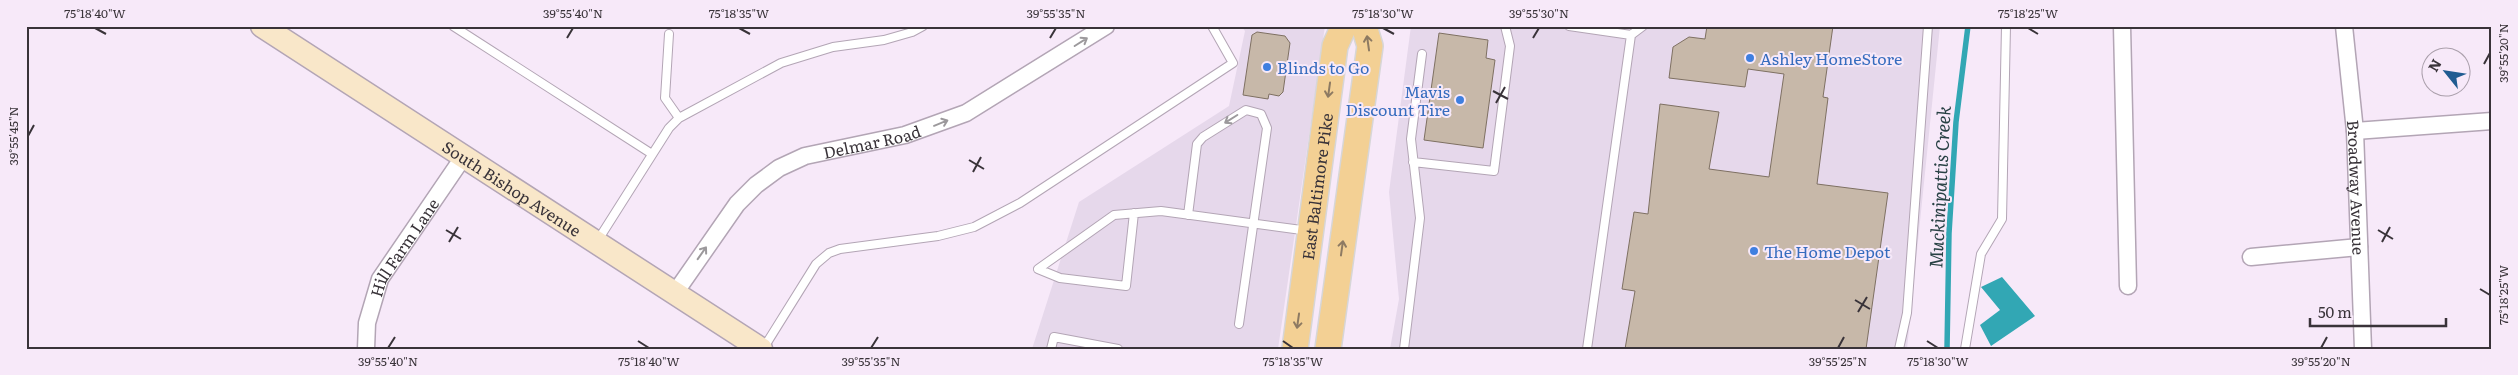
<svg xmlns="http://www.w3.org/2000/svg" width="2518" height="375" font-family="Literata,serif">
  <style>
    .commercial { fill: #e6d8eb }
    .water { fill: #32a7b4 }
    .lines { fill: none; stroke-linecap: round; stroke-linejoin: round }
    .stream { stroke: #32a7b4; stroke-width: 5.5 }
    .building { fill: #c7b8a9; stroke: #7e7062 }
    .service-casing { stroke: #b3a5b5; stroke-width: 10 }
    .minor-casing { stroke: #b3a5b5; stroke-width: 19 }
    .secondary-casing { stroke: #b3a5b5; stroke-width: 25 }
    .primary-casing { stroke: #d7d6d7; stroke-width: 28 }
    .service { stroke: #fff; stroke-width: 8 }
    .minor { stroke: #fff; stroke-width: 16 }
    .secondary { stroke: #f9e7c9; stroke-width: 22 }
    .primary { stroke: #f3d094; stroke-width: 25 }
    .oneway { stroke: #9c999c }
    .oneway2 { stroke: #8d7a62 }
    .ticks { fill: none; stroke: #393339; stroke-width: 2 }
    .shop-dot { fill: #3f7fe0; stroke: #f7e9f9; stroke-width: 2 }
    .labels { text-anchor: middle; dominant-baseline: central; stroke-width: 4; stroke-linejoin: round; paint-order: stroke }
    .shop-label { font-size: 16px; fill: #366cbe; stroke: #f7e9f9; text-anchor: start }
    .street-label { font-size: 16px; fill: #393339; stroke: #f7e9f9 }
    .water-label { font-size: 18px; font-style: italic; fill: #284144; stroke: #f7e9f9 }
    .neatline { fill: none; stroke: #393339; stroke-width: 2 }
    .ticks-label { font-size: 12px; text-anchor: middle; fill: #393339 }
  </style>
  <rect width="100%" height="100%" fill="#f7e9f9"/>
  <path class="commercial" d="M 1241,26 L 1325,26 L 1278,349 L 1032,349 L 1079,202 L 1229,106 L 1245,31 Z
    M 1411,26 L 1940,26 L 1907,349 L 1390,349 L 1399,299 L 1389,192 Z"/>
  <path class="water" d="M 2002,277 L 2035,316 L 1991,346 L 1980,325 L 2000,310 L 1981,287 Z"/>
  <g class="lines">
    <path class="stream" d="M 1947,349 L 1949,233 L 1956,122 L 1968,26"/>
  </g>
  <path class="building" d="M 1707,26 L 1833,26 L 1823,97 L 1828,98 L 1817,184 L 1888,193 L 1866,349 L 1625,349 L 1635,291 L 1622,289 L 1634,212 L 1648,214 L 1660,104 L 1719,112 L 1709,169 L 1769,177 L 1784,74 L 1748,69 L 1745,87 L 1669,78 L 1673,47 L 1689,37 L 1705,39 Z
    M 1257,32 L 1285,36 L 1290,43 L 1283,92 L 1279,96 L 1269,94 L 1268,99 L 1243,95 L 1252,35 Z
    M 1439,33 L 1488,40 L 1486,58 L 1495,60 L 1483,148 L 1424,140 Z"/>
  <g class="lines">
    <g class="service-casing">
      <path id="service" d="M 453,26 L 652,154
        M 1569,26 L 1631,35 L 1587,349
        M 669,34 L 665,98 L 679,118
        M 1631,35 L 1643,26
        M 1413,162 L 1494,171 L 1510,46 L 1505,26
        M 1134,213 L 1126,286 L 1060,278 L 1038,269 L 1114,215 L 1161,211 L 1309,231
        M 1188,215 L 1197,144 L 1203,137 L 1246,110 L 1261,114 L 1267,128 L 1239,324
        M 598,240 L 669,128 L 679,118 L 781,63 L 833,47 L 884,40 L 912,32 L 923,26
        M 763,349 L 816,264 L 829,253 L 840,249 L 938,236 L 974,227 L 1020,203 L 1233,63 L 1212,26
        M 1051,349 L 1054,337 L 1118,349
        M 1404,349 L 1420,218 L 1411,139 L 1422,54
        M 1899,349 L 1907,313 L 1928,26
        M 1965,349 L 1981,254 L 2002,219 L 2006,26"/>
    </g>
    <g class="minor-casing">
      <g id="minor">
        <path d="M 2122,26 L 2128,286"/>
        <path id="s1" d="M 2344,26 L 2355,131 L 2363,349"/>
        <path d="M 2355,131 L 2492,121"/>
        <path d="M 2251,257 L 2359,247"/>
        <path id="s2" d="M 675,293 L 737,204 L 756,185 L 779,168 L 805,156 L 905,135 L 966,113 L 1106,26"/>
        <path id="s3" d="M 366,349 L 367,323 L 380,279 L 464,156"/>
      </g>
    </g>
    <g class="secondary-casing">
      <g id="secondary">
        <path id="s4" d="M 262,26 L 761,349"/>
      </g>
    </g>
    <g class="primary-casing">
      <g id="primary">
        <path id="s5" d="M 1295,349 L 1335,46 L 1344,26"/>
        <path d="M 1328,349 L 1370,46 L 1364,26"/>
      </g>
    </g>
    <use href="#service" class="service"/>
    <use href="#minor" class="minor"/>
    <use href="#secondary" class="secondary"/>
    <use href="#primary" class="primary"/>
  </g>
  <defs><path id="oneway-shaft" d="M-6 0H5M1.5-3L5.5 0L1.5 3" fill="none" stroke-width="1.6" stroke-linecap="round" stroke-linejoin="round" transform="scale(1.25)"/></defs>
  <g class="oneway">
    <use href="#oneway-shaft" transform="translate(1081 42) rotate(-32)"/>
    <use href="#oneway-shaft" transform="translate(1231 119) rotate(148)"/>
    <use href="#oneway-shaft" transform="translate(941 123) rotate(-22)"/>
    <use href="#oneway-shaft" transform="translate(702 253) rotate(-55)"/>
  </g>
  <g class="oneway2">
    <use href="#oneway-shaft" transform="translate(1368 43) rotate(-98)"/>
    <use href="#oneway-shaft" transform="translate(1329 90) rotate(98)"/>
    <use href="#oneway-shaft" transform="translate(1342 248) rotate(-82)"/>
    <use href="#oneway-shaft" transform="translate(1298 321) rotate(98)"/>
  </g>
  <path class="ticks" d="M 95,28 L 106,34M 739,28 L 750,34M 1383,28 L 1394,34M 2028,28 L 2038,34M 567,38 L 573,28M 1050,38 L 1056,28M 1533,38 L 1539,28M 2484,64 L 2490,53M 1493,91 L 1508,99M 1496,103 L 1505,87M 28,136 L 34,125M 969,160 L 984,169M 973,172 L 981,157M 446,230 L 461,239M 2378,230 L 2393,239M 449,242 L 458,227M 2382,242 L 2390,227M 2480,289 L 2490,295M 1855,300 L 1870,309M 1858,312 L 1867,297M 638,341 L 649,348M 1283,341 L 1293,348M 1927,341 L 1938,348M 388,348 L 395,337M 871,348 L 878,337M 1838,348 L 1844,337M 2321,348 L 2327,337"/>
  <g class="shop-dot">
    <circle cx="1750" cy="58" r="5"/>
    <circle cx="1267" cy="67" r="5"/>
    <circle cx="1460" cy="100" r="5"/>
    <circle cx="1754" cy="251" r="5"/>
  </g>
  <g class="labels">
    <g class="shop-label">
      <text x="1760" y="58">Ashley HomeStore</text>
      <text x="1277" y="67">Blinds to Go</text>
      <text x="1450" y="91" text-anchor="end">Mavis<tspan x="1450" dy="18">Discount Tire</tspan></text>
      <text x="1764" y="251">The Home Depot</text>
    </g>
    <g class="street-label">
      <text stroke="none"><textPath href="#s2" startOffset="261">Delmar Road</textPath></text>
      <text stroke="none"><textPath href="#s4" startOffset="298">South Bishop Avenue</textPath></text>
      <text stroke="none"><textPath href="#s5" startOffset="164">East Baltimore Pike</textPath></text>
      <text stroke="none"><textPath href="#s1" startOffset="162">Broadway Avenue</textPath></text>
      <text stroke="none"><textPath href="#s3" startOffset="111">Hill Farm Lane</textPath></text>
    </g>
    <g class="water-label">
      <text transform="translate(1939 187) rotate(-87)">Muckinipattis Creek</text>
    </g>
  </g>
  <rect width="2518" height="375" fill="none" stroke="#f7e9f9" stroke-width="55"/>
  <g transform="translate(2446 72) rotate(300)"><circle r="24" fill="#f7e9f9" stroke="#aba0ac"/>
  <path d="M0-4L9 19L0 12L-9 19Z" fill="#205c92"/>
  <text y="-8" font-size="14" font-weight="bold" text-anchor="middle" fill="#393339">N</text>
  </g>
  <path d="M2310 318v8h136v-8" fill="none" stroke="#393339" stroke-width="2.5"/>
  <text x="2318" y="318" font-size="15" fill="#393339" stroke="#f7e9f9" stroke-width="4" paint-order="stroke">50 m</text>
  <rect x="28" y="28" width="2462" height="320" class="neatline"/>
  <g class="ticks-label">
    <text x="95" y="18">75°18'40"W</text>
    <text x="573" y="18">39°55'40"N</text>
    <text x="739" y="18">75°18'35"W</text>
    <text x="1056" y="18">39°55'35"N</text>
    <text x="1383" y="18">75°18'30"W</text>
    <text x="1539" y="18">39°55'30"N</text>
    <text x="2028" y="18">75°18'25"W</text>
    <text transform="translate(2504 53) rotate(-90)" y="4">39°55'20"N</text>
    <text transform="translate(14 136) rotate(-90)" y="4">39°55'45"N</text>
    <text transform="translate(2504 295) rotate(-90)" y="4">75°18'25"W</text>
    <text x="388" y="366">39°55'40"N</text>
    <text x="649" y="366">75°18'40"W</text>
    <text x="871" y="366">39°55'35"N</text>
    <text x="1293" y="366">75°18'35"W</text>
    <text x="1838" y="366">39°55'25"N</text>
    <text x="1938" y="366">75°18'30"W</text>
    <text x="2321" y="366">39°55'20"N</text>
  </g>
</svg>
